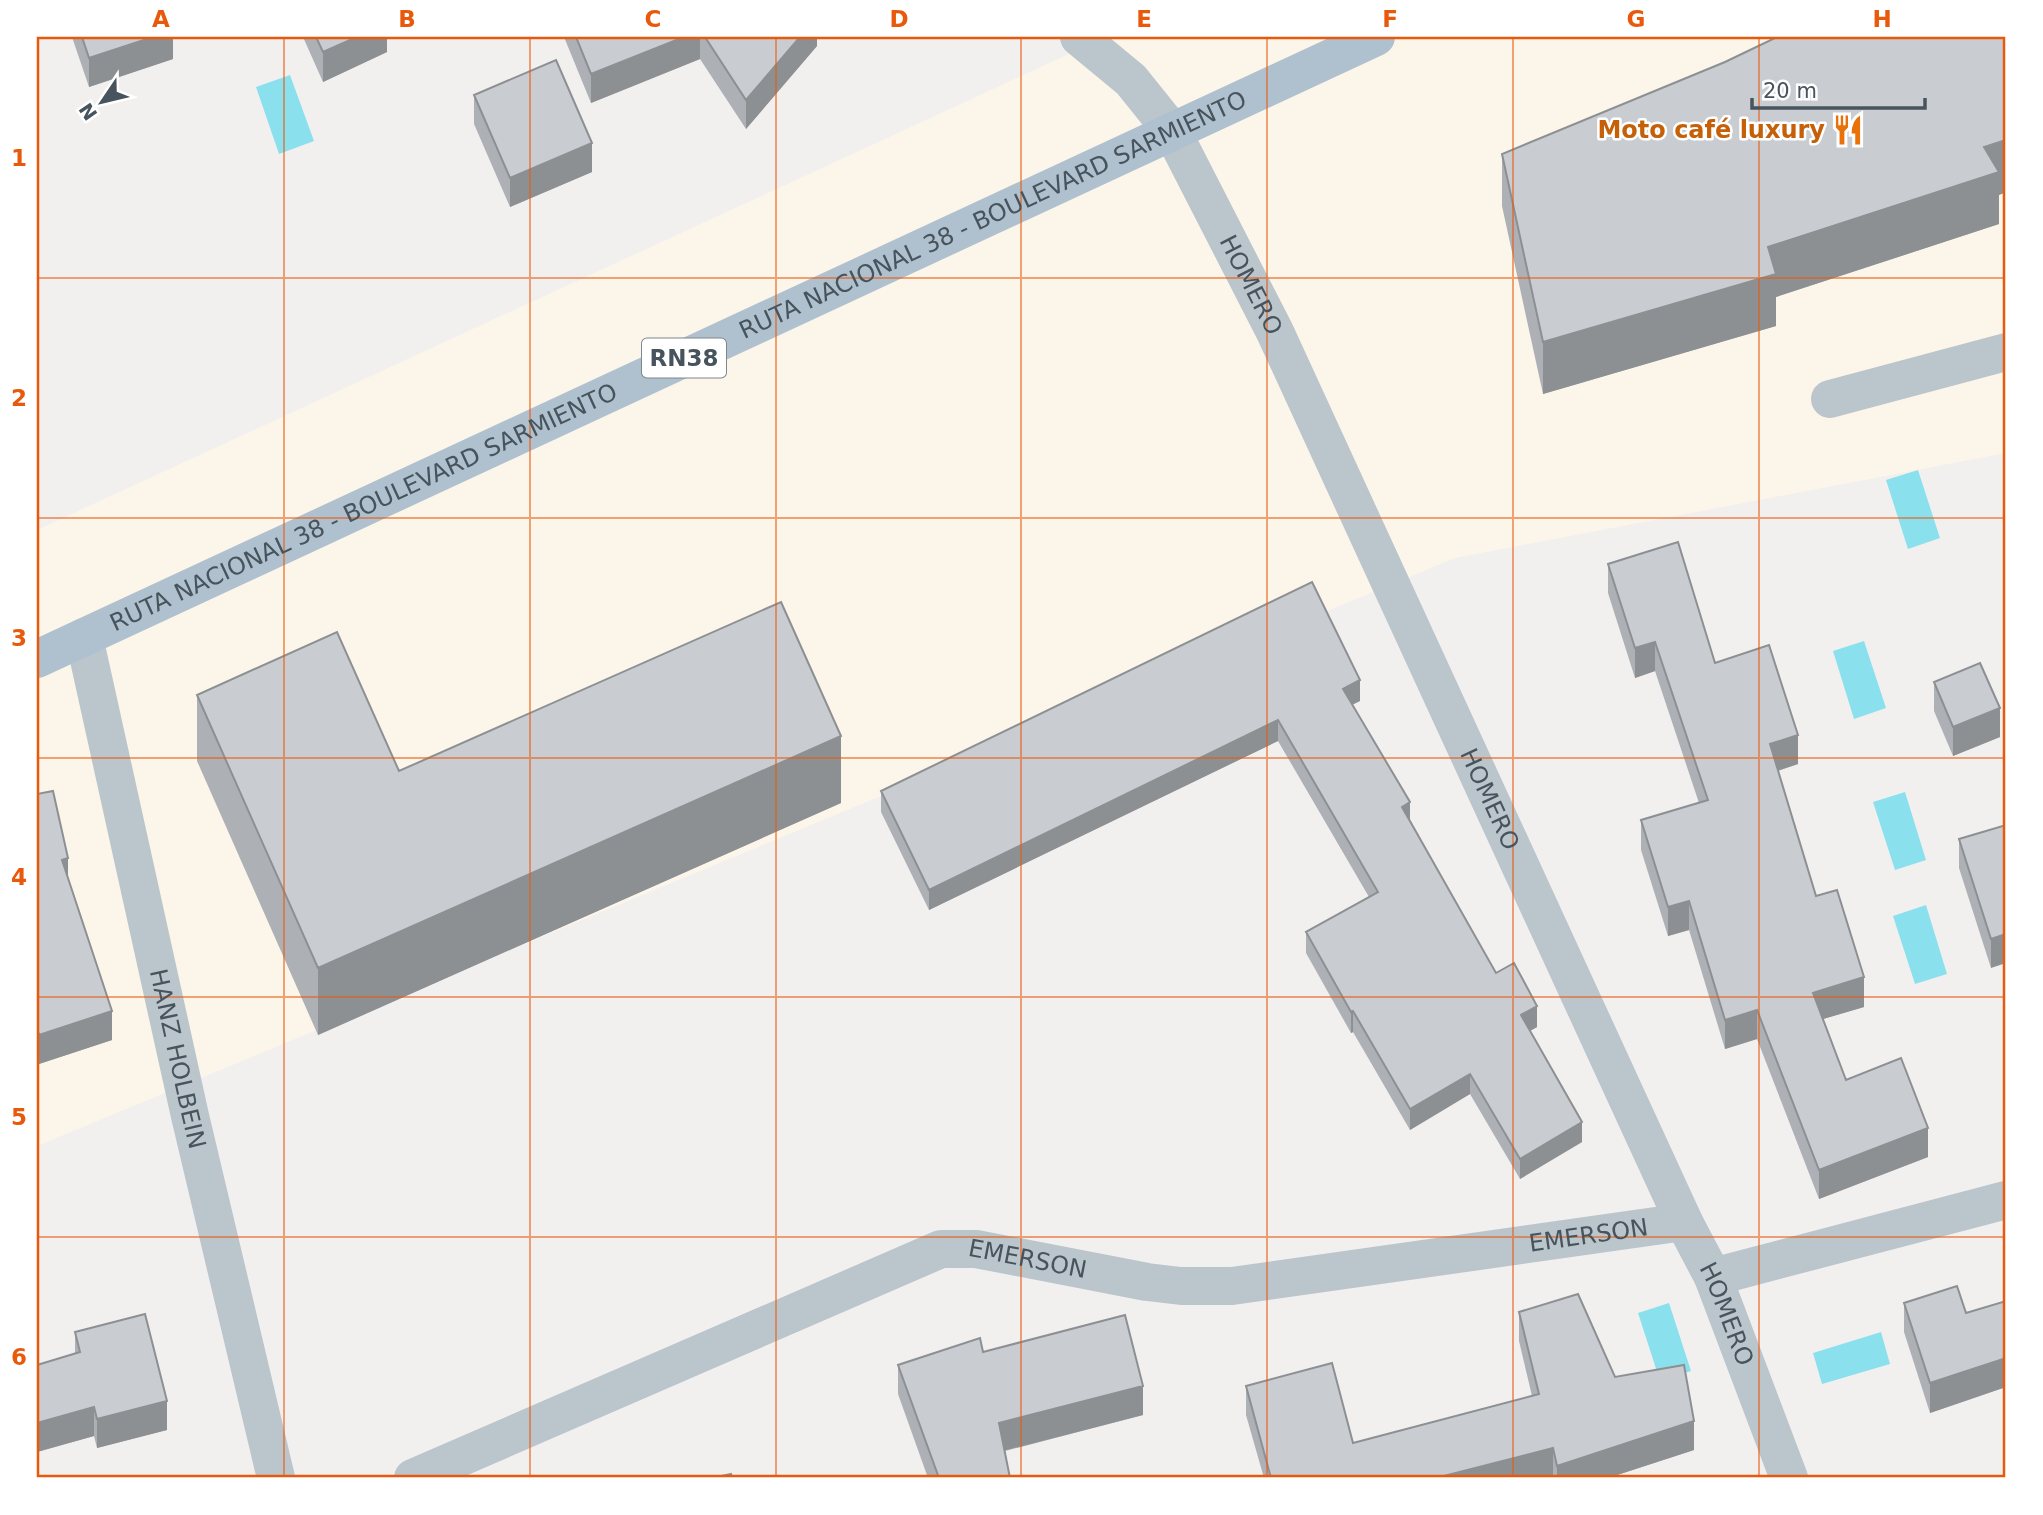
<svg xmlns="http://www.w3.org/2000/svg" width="2043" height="1515" font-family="'DejaVu Sans',sans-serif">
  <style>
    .commercial { fill: #fcf5e9 }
    .water { fill: #8ae1ed }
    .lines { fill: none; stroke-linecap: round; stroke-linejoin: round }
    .minor { stroke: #bbc5cc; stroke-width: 38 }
    .major { stroke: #afc1ce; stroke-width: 38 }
    .wall { fill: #adb0b5 }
    .shaded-wall { fill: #8d9093 }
    .building { fill: #c9cdd2; stroke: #8d9093; stroke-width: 2 }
    .grid { fill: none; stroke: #e8590c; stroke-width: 2; stroke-opacity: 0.55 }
    .labels { text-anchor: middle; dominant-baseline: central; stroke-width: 5; stroke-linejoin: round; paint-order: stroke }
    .shield { fill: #fff; stroke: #7e878e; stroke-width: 2 }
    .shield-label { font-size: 23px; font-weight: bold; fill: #47545d }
    .food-label { font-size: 24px; font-weight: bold; fill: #c56008; stroke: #fff; text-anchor: end }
    .street-label { font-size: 24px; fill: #47545d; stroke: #fff }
    .neatline { fill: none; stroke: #e8590c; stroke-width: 2.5 }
    .grid-label { font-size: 23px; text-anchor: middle; font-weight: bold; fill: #e8590c }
  </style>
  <rect width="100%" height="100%" fill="#f2efef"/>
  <path class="commercial" d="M 1106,37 L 2006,37 L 2006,453 L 1455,558 L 37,1146 L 37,530 Z"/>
  <path class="water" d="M 290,75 L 314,141 L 279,154 L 256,87 Z
    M 1918,470 L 1940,538 L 1908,549 L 1886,480 Z
    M 1864,641 L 1886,708 L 1854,719 L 1833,651 Z
    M 1905,792 L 1926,860 L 1895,870 L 1873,802 Z
    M 1926,905 L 1947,974 L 1915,984 L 1893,916 Z
    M 1669,1303 L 1691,1371 L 1660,1381 L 1638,1313 Z
    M 1881,1332 L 1890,1364 L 1822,1384 L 1813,1353 Z"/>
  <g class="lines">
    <g class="minor">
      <path id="s1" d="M 1079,37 L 1131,80 L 1172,131 L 1275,332 L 1684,1222 L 1713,1277 L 1789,1478"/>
      <path d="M 1830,399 L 2006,352"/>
      <path id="s2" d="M 84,637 L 190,1116 L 276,1478"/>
      <path d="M 1713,1277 L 2006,1200"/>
      <path id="s3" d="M 413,1478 L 941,1249 L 976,1249 L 1147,1282 L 1181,1286 L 1232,1286 L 1684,1222"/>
    </g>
    <path class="major" id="s4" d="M 37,659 L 1376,37"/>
  </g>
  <path class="wall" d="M 72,37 L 173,37 L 173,59 L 89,87 Z
    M 303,37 L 387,37 L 387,52 L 323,82 Z
    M 564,37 L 817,37 L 817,46 L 746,129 L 700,59 L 591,103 Z
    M 2006,37 L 2006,192 L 1999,195 L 1999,224 L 1776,297 L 1776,326 L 1543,394 L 1502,206 L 1502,154 Z
    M 474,95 L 592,172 L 510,207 L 474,124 Z
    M 1608,564 L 1715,663 L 1798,764 L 1778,771 L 1816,896 L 1864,1007 L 1823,1019 L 1846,1080 L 1928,1157 L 1819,1199 L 1757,1039 L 1725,1049 L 1689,930 L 1668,936 L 1641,850 L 1641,820 L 1699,803 L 1655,671 L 1635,678 L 1608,593 Z
    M 1934,682 L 2000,737 L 1953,756 L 1934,711 Z
    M 197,695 L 399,771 L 841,803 L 318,1035 L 197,761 Z
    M 1360,701 L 1352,705 L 1410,821 L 1496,973 L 1537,1027 L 1530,1031 L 1582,1142 L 1520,1179 L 1470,1094 L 1410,1130 L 1353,1032 L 1351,1033 L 1306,953 L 1306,932 L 1369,897 L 1278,741 L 929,910 L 881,812 L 881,791 Z
    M 37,794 L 68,877 L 112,1040 L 39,1064 L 37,1057 Z
    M 2006,825 L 1991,968 L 1959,868 L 1959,839 Z
    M 2006,1301 L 2006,1398 L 2003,1388 L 1930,1413 L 1904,1332 L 1904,1303 L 1966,1313 Z
    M 1519,1312 L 1615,1377 L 1694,1450 L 1608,1478 L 1264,1478 L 1246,1415 L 1246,1386 L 1353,1443 L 1532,1396 L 1519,1341 Z
    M 75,1332 L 167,1430 L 97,1448 L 94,1436 L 37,1452 L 37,1365 L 75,1354 Z
    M 983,1352 L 1143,1415 L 1005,1451 L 1010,1478 L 928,1478 L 898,1394 L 898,1365 Z"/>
  <path class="shaded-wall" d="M 153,37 L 173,37 L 173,59 L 89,87 L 89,58 Z
    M 357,37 L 387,37 L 387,52 L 323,82 L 323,52 Z
    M 684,37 L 700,37 L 700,59 L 591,103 L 591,74 Z
    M 800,37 L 817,37 L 817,46 L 746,129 L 746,100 Z
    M 2006,140 L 2006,192 L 1999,195 L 1999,224 L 1776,297 L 1776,326 L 1543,394 L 1543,342 L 1768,247 L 1984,147 Z
    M 592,143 L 592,172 L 510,207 L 510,178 Z
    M 1655,642 L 1655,671 L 1635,678 L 1635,648 Z
    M 1360,680 L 1360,701 L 1343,709 L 1343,689 Z
    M 2000,708 L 2000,737 L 1953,756 L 1953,727 Z
    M 1278,720 L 1278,741 L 929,910 L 929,890 Z
    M 1798,735 L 1798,764 L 1770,773 L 1770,744 Z
    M 841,736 L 841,803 L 318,1035 L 318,968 Z
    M 1410,802 L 1410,822 L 1402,807 Z
    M 68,858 L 68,888 L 62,860 Z
    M 1689,901 L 1689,930 L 1668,936 L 1668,907 Z
    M 2006,934 L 2006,963 L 1991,968 L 1991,939 Z
    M 1864,977 L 1864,1007 L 1813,1022 L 1813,993 Z
    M 1537,1006 L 1537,1027 L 1521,1036 L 1521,1015 Z
    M 1757,1010 L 1757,1039 L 1725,1049 L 1725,1020 Z
    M 112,1011 L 112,1040 L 39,1064 L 39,1035 Z
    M 1353,1011 L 1353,1032 L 1351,1033 L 1351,1012 Z
    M 1470,1074 L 1470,1094 L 1410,1130 L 1410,1109 Z
    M 1582,1122 L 1582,1142 L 1520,1179 L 1520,1159 Z
    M 1928,1128 L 1928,1157 L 1819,1199 L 1819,1170 Z
    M 2003,1359 L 2003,1388 L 1930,1413 L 1930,1383 Z
    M 1143,1386 L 1143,1415 L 999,1452 L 999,1423 Z
    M 167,1401 L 167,1430 L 97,1448 L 97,1419 Z
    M 94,1407 L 94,1436 L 37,1452 L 37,1423 Z
    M 1694,1421 L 1694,1450 L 1608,1478 L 1557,1478 L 1557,1466 Z
    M 1553,1448 L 1553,1477 L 1436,1478 Z"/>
  <path class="building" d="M 82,37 L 153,37 L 89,58 Z
    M 316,37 L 357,37 L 323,52 Z
    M 576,37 L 684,37 L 591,74 Z
    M 705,37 L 800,37 L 746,100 Z
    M 1777,37 L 2006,37 L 2006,140 L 1984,147 L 1999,172 L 1768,247 L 1776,274 L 1543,342 L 1502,154 L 1725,62 Z
    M 556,60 L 592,143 L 510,178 L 474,95 Z
    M 1678,542 L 1715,663 L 1769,645 L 1798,735 L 1770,744 L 1816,896 L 1837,890 L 1864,977 L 1813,993 L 1846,1080 L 1901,1058 L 1928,1128 L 1819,1170 L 1757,1010 L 1725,1020 L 1689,901 L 1668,907 L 1641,820 L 1708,800 L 1655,642 L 1635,648 L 1608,564 Z
    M 1312,582 L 1360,680 L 1343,689 L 1410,802 L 1402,807 L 1496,973 L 1514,963 L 1537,1006 L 1521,1015 L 1582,1122 L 1520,1159 L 1470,1074 L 1410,1109 L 1353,1011 L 1351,1012 L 1306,932 L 1378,892 L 1278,720 L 929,890 L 881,791 Z
    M 781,602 L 841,736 L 318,968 L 197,695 L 337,632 L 399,771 Z
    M 1980,663 L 2000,708 L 1953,727 L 1934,682 Z
    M 53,791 L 68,858 L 62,860 L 112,1011 L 39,1035 L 37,1027 L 37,794 Z
    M 2006,825 L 2006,934 L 1991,939 L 1959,839 Z
    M 1957,1286 L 1966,1313 L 2006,1301 L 2006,1368 L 2003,1359 L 1930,1383 L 1904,1303 Z
    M 1578,1294 L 1615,1377 L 1684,1365 L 1694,1421 L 1557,1466 L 1553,1448 L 1436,1478 L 1271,1478 L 1246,1386 L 1332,1363 L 1353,1443 L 1539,1394 L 1519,1312 Z
    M 145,1314 L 167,1401 L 97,1419 L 94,1407 L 37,1423 L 37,1365 L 80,1352 L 75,1332 Z
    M 1125,1315 L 1143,1386 L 999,1423 L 1010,1478 L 939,1478 L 898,1365 L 980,1338 L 983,1352 Z
    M 731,1474 L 732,1478 L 712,1478 Z"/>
  <path class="grid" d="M 284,37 L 284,1478M 530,37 L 530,1478M 776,37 L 776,1478M 1021,37 L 1021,1478M 1267,37 L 1267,1478M 1513,37 L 1513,1478M 1759,37 L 1759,1478M 37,278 L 2006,278M 37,518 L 2006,518M 37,758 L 2006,758M 37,997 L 2006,997M 37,1237 L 2006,1237"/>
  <defs>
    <g id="restaurant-bare" transform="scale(2.415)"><path d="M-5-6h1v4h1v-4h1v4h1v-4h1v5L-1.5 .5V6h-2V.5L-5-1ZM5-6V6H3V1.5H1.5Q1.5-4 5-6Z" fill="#e8710a" stroke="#fff" stroke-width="2.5" paint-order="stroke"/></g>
  </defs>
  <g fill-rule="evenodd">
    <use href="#restaurant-bare" x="1848" y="130"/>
  </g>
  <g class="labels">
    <rect class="shield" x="642" y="338.5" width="84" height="39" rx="5"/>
    <g class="shield-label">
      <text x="684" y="358">RN38</text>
    </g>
    <g class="food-label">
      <text x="1825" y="130">Moto café luxury</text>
    </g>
    <g class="street-label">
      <text stroke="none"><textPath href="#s4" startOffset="1054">RUTA NACIONAL 38 - BOULEVARD SARMIENTO</textPath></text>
      <text stroke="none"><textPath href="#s1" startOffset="306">HOMERO</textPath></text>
      <text stroke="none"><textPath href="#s4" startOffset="360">RUTA NACIONAL 38 - BOULEVARD SARMIENTO</textPath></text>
      <text stroke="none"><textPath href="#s1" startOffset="873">HOMERO</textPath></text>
      <text stroke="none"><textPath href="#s2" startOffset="432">HANZ HOLBEIN</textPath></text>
      <text stroke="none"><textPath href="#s3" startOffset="1230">EMERSON</textPath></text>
      <text stroke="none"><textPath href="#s3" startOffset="663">EMERSON</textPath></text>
      <text stroke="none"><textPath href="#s1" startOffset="1440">HOMERO</textPath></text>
    </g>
  </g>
  <rect width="2043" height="1515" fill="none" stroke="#ffffff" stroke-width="77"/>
  <g transform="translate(102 102) rotate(235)" stroke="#ffffff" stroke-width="5" paint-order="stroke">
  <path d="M0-5L12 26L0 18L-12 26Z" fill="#47545d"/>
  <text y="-10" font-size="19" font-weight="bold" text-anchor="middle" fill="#47545d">N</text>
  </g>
  <path d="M1752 98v10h173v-10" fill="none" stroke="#47545d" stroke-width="3.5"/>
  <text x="1763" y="98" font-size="21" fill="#47545d" stroke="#ffffff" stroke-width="5" paint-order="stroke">20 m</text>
  <rect x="38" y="38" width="1966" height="1438" class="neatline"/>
  <g class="grid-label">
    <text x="161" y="27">A</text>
    <text x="407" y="27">B</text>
    <text x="653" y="27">C</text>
    <text x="899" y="27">D</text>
    <text x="1144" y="27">E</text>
    <text x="1390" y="27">F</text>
    <text x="1636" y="27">G</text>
    <text x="1882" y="27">H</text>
    <text x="19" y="166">1</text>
    <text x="19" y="406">2</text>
    <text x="19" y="646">3</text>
    <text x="19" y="885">4</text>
    <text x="19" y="1125">5</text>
    <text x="19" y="1365">6</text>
  </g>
</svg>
